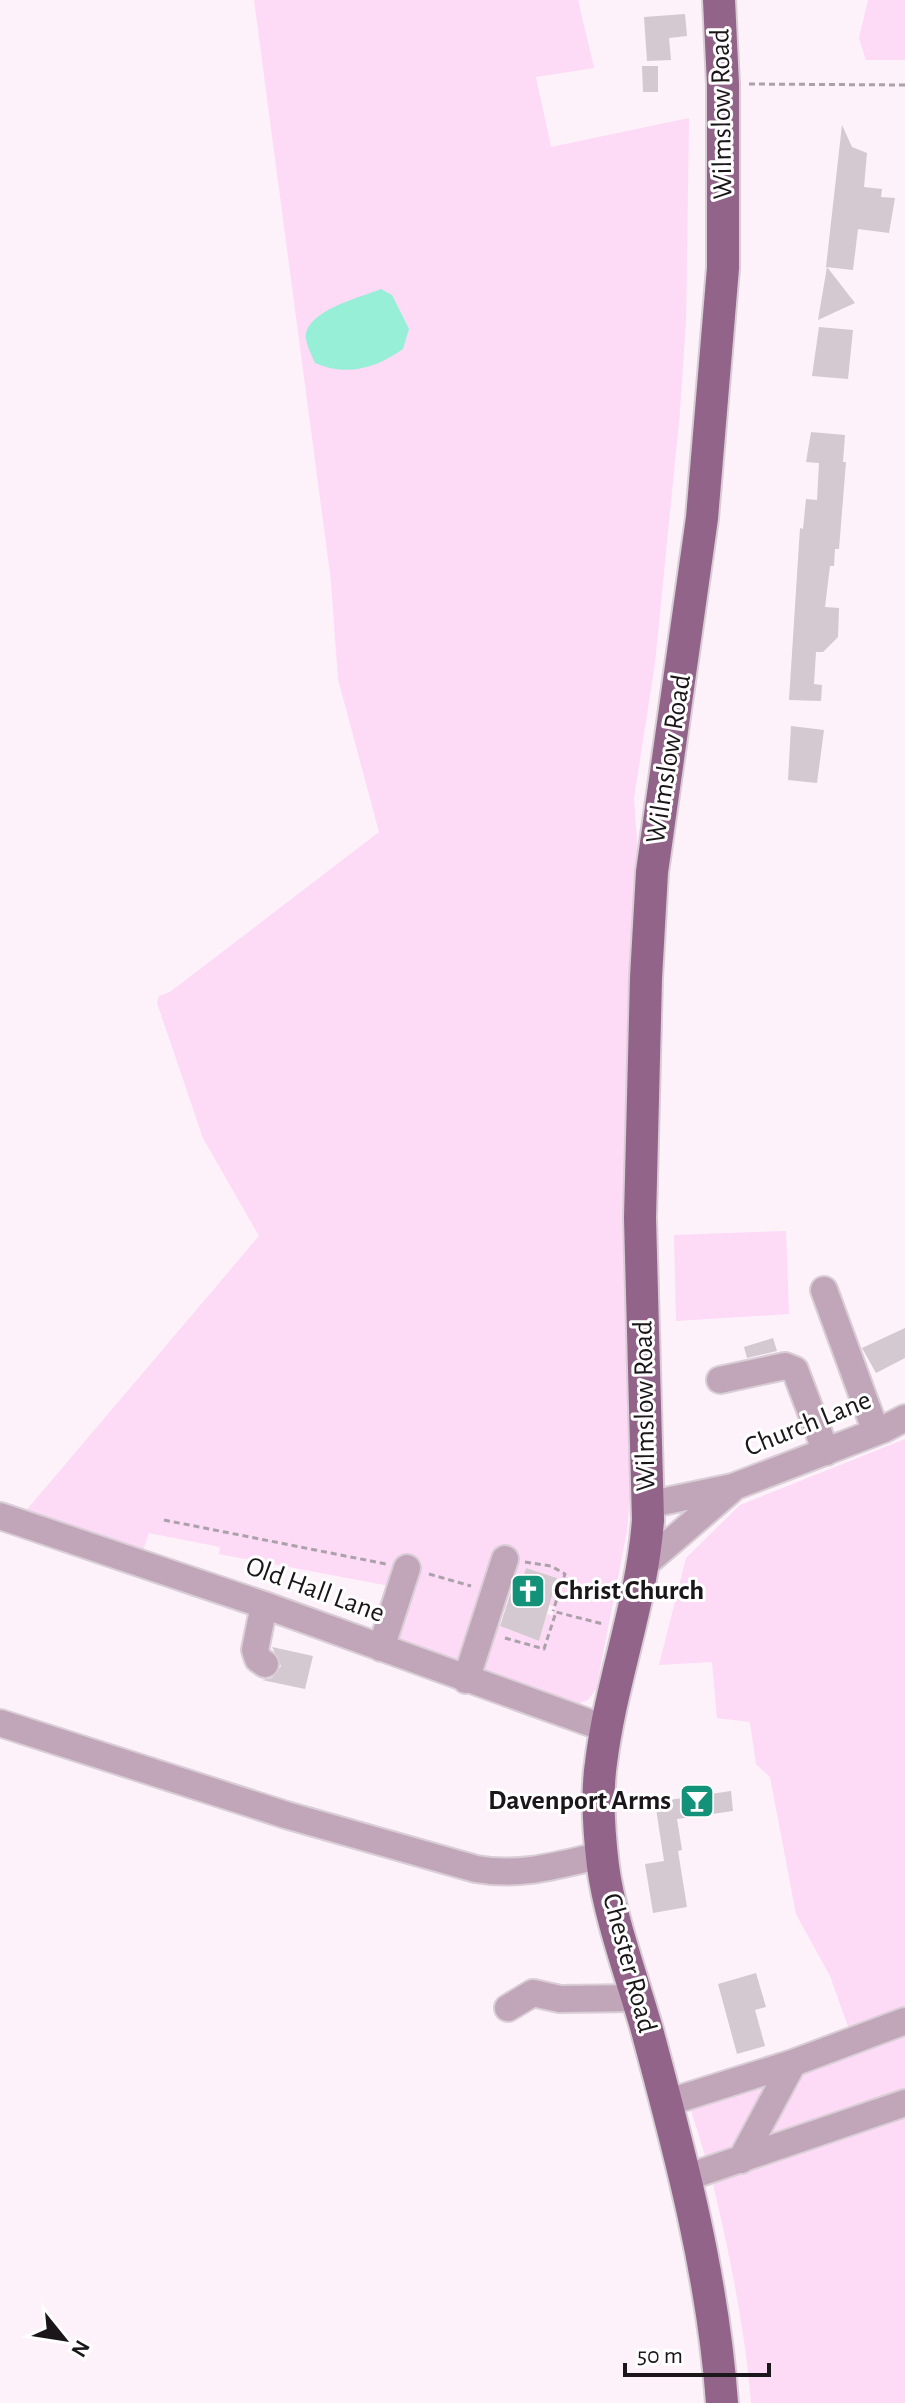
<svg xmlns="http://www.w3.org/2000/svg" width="905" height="2403" font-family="'Alegreya Sans',sans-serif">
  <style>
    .green { fill: #fddaf5; fill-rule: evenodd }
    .water { fill: #96efd6 }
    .building { fill: #d4c8d1 }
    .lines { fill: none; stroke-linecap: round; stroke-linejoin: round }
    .minor-casing { stroke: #d9ced6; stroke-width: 30 }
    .major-casing { stroke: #d9ced6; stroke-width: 36 }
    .path { stroke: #aba2a9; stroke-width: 3; stroke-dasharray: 6 4; stroke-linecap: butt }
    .minor { stroke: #c1a6ba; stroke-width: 26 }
    .major { stroke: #936489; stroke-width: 32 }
    .labels { text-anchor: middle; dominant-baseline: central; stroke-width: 6; stroke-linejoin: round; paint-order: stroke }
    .street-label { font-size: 28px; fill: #1a1619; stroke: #fff }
    .poi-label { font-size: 28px; font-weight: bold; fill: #1a1619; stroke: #fff; text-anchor: start }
  </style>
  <rect width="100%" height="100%" fill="#fdf1fa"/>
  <path class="green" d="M 254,0 L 578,0 L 594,68 L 536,77 L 551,147 L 689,118 L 686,322 L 680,411 L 655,663 L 634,798 L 638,853 L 630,1205 L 630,1496 L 627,1531 L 596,1689 L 588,1700 L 572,1706 L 390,1642 L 406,1589 L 219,1554 L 220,1547 L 149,1533 L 143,1550 L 24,1513 L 259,1236 L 203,1138 L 157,1003 L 159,996 L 170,992 L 379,832 L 338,679 L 331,581 ZM 526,1568 L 557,1578 L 549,1605 L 555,1607 L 552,1616 L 547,1614 L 539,1641 L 497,1625 L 507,1573 L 523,1578 Z
    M 868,0 L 905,0 L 905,60 L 866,60 L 859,38 Z
    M 786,1231 L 789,1314 L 676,1321 L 674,1235 Z
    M 905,1439 L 905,2011 L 850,2032 L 830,1976 L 796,1914 L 770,1777 L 756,1764 L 750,1722 L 717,1718 L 712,1662 L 659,1665 L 686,1558 L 740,1505 Z
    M 905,2033 L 905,2095 L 758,2147 L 799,2069 Z
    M 777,2076 L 738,2150 L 707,2162 L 690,2107 Z
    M 905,2117 L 905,2403 L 751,2403 C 745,2328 730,2257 713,2184 Z"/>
  <path class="water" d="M 381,289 L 392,295 L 409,329 L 403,349 C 376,368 347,377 315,363 C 312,356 307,346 306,339 C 303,311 362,297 381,289 Z"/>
  <path class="building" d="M 685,14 L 687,36 L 669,38 L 671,60 L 647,61 L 644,17 Z
    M 642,66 L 658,66 L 658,92 L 643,92 Z
    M 842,125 L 852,147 L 867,153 L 864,187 L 882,189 L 881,197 L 895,198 L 889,233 L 858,229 L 853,270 L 826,267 Z
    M 827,267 L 855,303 L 818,320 Z
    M 819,327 L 853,330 L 848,379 L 812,376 Z
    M 811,432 L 845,435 L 843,462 L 846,462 L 839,549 L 835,549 L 834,566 L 830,566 L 825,607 L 839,608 L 838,637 L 823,652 L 816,652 L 814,684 L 822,685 L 821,701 L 789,700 L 800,528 L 803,529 L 806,499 L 817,500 L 819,463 L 806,462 Z
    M 791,726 L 824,730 L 817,783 L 788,780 Z
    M 905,1328 L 905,1358 L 876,1373 L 862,1348 Z
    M 773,1338 L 777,1351 L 747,1358 L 744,1347 Z
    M 526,1568 L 557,1578 L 539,1641 L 500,1626 L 516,1576 L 523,1578 Z
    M 272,1647 L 313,1656 L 305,1689 L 262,1680 L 272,1678 L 281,1666 Z
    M 731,1791 L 733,1811 L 677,1819 L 682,1850 L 678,1851 L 687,1907 L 653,1913 L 645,1864 L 664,1861 L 655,1802 Z
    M 756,1973 L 766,2007 L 755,2010 L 765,2046 L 737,2054 L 718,1984 Z"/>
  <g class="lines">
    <g class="minor-casing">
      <path id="minor" d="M 824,1290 L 876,1432
        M 720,1380 L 785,1366 L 795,1370 L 826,1452
        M 647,1505 L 733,1487 L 884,1429 L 905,1418
        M 0,1516 L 264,1605 L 596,1725 L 608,1725
        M 645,1564 L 731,1490
        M 264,1605 L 255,1650 L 258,1659 L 265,1664
        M 381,1648 L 407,1568
        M 466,1680 L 505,1559
        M 0,1723 L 286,1815 L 476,1869 C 520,1877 559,1865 602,1855
        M 508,2008 L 533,1993 L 560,1999 L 638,1998
        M 666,2103 L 793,2063
        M 741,2160 L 793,2063 L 905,2021
        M 685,2178 L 905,2103"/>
    </g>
    <g class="major-casing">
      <path id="major" d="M 719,0 L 723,84 L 723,268 L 702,518 L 652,872 L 646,978 L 640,1218 L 648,1520 C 642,1603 611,1681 601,1763 C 596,1797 599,1833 603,1866 C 609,1915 633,1981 647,2030 C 680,2153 713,2276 722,2403"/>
    </g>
    <path class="path" d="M 749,84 L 905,85
      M 164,1520 L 386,1564
      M 525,1562 L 551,1566 L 565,1574 L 553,1611
      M 429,1574 L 471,1586
      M 505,1638 L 544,1649 L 556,1612 L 603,1624"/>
    <use href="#minor" class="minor"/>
    <use href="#major" class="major"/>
  </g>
  <defs>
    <g id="church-square" transform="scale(1.8)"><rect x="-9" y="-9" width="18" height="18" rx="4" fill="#149279" stroke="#fff"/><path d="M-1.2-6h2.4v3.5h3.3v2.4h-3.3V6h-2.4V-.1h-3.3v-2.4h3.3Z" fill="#fff"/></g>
    <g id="bar-square" transform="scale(1.8)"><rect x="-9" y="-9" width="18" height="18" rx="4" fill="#149279" stroke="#fff"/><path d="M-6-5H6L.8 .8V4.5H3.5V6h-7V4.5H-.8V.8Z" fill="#fff"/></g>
  </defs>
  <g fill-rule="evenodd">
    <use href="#church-square" x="528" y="1591"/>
    <use href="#bar-square" x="697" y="1801"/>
  </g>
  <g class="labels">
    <g class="street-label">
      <text transform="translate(722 114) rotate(-91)">Wilmslow Road</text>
      <text transform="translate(669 759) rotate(-81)">Wilmslow Road</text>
      <text transform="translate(645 1406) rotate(-91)">Wilmslow Road</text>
      <text transform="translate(808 1424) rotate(-22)">Church Lane</text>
      <text transform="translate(315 1590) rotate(20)">Old Hall Lane</text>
      <text transform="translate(629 1963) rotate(75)">Chester Road</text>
    </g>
    <g class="poi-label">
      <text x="554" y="1591">Christ Church</text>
      <text x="671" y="1801" text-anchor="end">Davenport Arms</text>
    </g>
  </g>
  <g transform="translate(64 2339) rotate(120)" stroke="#ffffff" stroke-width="6" paint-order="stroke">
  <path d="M0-6L14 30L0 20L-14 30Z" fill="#1a1619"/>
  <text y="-12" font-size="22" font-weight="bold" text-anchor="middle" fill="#1a1619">N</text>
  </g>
  <path d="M625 2363v12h144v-12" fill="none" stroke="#1a1619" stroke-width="4"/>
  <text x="637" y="2363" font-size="24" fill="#1a1619" stroke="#ffffff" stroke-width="6" paint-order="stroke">50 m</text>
</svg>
